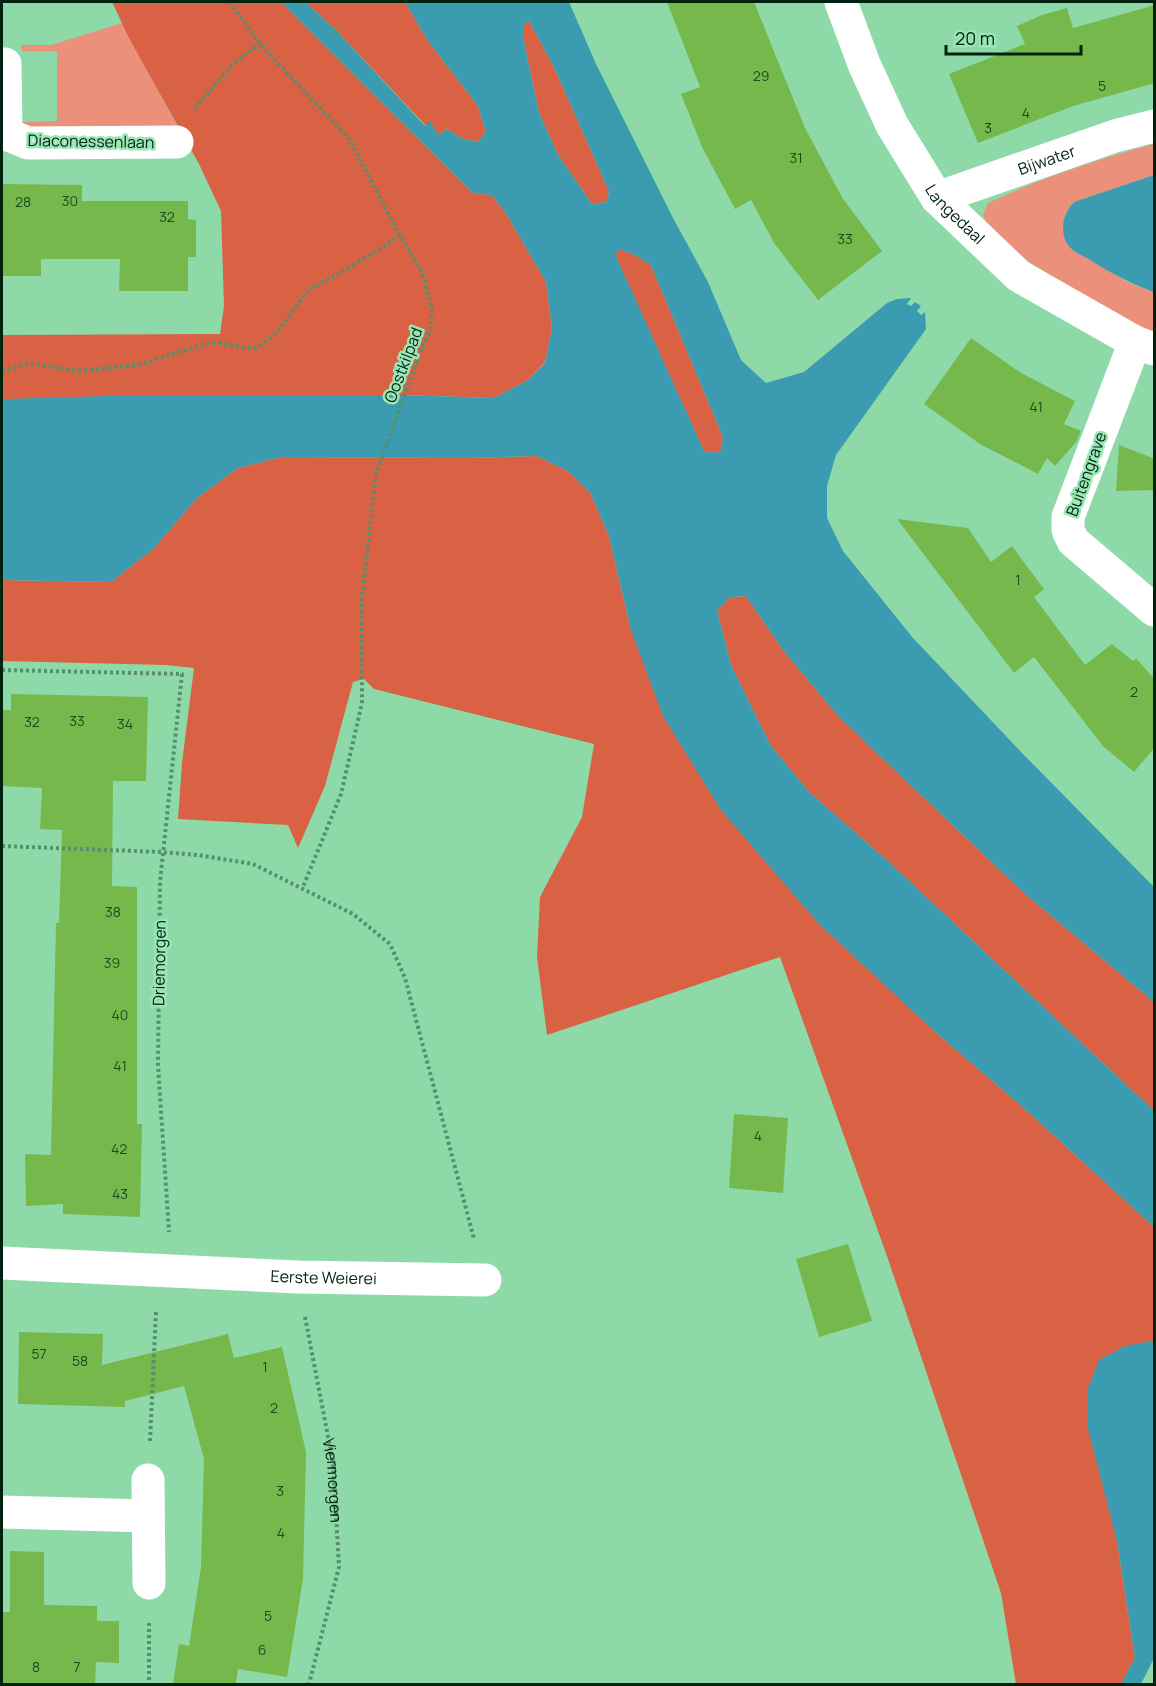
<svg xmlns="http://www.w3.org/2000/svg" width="1156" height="1686" font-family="Manrope,sans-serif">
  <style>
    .green { fill: #eb907a }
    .forest { fill: #d96245 }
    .water { fill: #3b9cb1; fill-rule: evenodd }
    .building { fill: #76b84c }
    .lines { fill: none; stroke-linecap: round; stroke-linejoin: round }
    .path { stroke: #55906b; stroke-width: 4; stroke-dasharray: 3 3; stroke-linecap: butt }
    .minor { stroke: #fff; stroke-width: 33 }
    .labels { text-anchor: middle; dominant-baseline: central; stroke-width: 5; stroke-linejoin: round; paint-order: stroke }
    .number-label { font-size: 14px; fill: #1f481f }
    .street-label { font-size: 16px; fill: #022210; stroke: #9ae7b5 }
  </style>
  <rect width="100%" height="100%" fill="#8ddaa8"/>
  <path class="green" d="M 122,23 L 179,129 L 22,129 L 23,122 L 57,121 L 57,51 L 22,51 L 21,45 L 51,45 Z
    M 1154,144 L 1154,175 L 1074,202 C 1064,212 1063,220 1064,234 L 1125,281 L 1154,292 L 1154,332 L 1130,325 L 1023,258 L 986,222 L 983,215 L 988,203 C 1041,178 1098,159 1154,144 Z"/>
  <path class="forest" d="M 112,2 L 281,2 L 473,193 L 492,195 L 507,215 L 546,282 L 552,328 L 545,362 L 528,380 L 494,398 L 399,395 L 7,399 L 2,401 L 2,335 L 220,334 L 224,306 L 221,211 L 199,164 L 129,38 Z
    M 305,2 L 405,2 L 428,41 L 478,106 L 486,132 L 478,142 L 461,138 L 447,129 L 438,135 L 426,126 L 335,29 Z
    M 529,21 L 553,65 L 609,191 L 607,202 L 592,204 L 558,155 L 539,113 L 523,37 L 523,25 Z
    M 620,249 L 637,256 L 651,265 L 723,437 L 721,450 L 716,453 L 704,451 L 614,254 Z
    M 537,456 L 568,471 L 590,492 L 609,536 L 631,630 L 933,1030 L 1026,1110 L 1154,1227 L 1154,1342 L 1151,1341 L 1117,1541 L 1135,1658 L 1121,1684 L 1016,1684 L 1001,1593 L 888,1259 L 780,957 L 547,1035 L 537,957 L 540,897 L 582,817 L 594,744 L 374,689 L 364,679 L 353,682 L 325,786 L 298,848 L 288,825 L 178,819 L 182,763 L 194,668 L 166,665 L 2,661 L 2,580 L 111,582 L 153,549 L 197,498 L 238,468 L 281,457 L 467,458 Z
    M 746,596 L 783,650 L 839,717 L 1024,893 L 1154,1002 L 1154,1111 L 890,863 L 809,792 L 771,746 L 750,704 L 731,665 L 717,610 L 730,597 Z"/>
  <path class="water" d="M 281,2 L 305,2 L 335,29 L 425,126 L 430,121 L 438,135 L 447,129 L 461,138 L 478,142 L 486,132 L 478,106 L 428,41 L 405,2 L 569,2 L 596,64 L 673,218 L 708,282 L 741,360 L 766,383 L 804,372 L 887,303 L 897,299 L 911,298 L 907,304 L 911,306 L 915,302 L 921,306 L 917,311 L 921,315 L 925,312 L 926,329 L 836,455 L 827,486 L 827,518 L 843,551 L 913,638 L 1022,753 L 1154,887 L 1154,1002 L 1024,893 L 839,717 L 783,650 L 746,596 L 730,597 L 717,610 L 731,665 L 750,704 L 771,746 L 809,792 L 890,863 L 1154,1111 L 1154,1227 L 1026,1110 L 933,1030 L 819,924 L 721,810 L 663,716 L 631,630 L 609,536 L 590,492 L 568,471 L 537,456 L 467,458 L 281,457 L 238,468 L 197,498 L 153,549 L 111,582 L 2,580 L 2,401 L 7,399 L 139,395 L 399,395 L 494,398 L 528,380 L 545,363 L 552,328 L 546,282 L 507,215 L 492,195 L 473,193 ZM 529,21 L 553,65 L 609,191 L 607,202 L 592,204 L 558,155 L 539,113 L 523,37 L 523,25 ZM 620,249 L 637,256 L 651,265 L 723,437 L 721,450 L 716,453 L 704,451 L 615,254 Z
    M 1154,175 L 1154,292 C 1129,283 1111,273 1087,258 C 1081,255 1072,251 1068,245 C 1059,231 1063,213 1074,202 Z
    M 1151,1341 L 1154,1342 L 1154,1658 L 1141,1684 L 1121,1684 L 1135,1658 L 1117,1541 L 1087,1425 L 1087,1391 L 1099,1360 L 1125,1346 Z"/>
  <path class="building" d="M 667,2 L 754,2 L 805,128 L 843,199 L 882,251 L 818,300 L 774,243 L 751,200 L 735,209 L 702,147 L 681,94 L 700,87 Z
    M 1155,5 L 1155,83 L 1073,106 L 978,143 L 949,74 L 1025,44 L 1017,26 L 1042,15 L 1067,8 L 1073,28 Z
    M 2,184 L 82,185 L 82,201 L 188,201 L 188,219 L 196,220 L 196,257 L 188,257 L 188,291 L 119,291 L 120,259 L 41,259 L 41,276 L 2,276 Z
    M 971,338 L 1021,373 L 1075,401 L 1064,424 L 1081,431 L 1077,441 L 1055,466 L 1047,458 L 1038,474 L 980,444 L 924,404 Z
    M 1119,445 L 1155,459 L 1155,490 L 1116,491 Z
    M 897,519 L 968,528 L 991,562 L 1012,546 L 1044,589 L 1034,597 L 1085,665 L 1112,644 L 1133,661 L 1136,658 L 1155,680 L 1155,747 L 1134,772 L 1103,746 L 1034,657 L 1014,673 Z
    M 11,694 L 148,697 L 146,781 L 113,781 L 112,886 L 137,887 L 137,1124 L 142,1124 L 140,1217 L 63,1214 L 63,1204 L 26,1206 L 25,1154 L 51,1155 L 56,923 L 59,923 L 62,830 L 40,829 L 42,788 L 2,786 L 2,710 L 11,710 Z
    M 734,1114 L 788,1118 L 783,1193 L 729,1188 Z
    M 848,1244 L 872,1321 L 819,1337 L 796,1259 Z
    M 19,1332 L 103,1334 L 102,1365 L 228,1334 L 234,1358 L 282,1347 L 306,1452 L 303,1579 L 287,1677 L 238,1669 L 236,1684 L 173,1684 L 179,1644 L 189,1646 L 201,1567 L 204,1459 L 184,1386 L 125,1401 L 125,1407 L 18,1404 Z
    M 10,1551 L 44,1552 L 44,1605 L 97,1606 L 97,1621 L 119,1621 L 119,1663 L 96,1662 L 95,1684 L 2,1684 L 2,1612 L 10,1612 Z"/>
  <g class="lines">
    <g class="path">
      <path d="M 230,2 L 260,44 L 350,140 L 400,236 L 422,272 L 432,310 L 431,328 L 419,355 L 376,474 L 362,598 L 362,703 L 341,794 L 303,887"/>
      <path d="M 195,108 L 234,63 L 260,44"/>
      <path d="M 2,371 L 28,363 L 79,371 L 137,365 L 212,342 L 253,349 L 274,336 L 309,289 L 342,272 L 400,236"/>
      <path d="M 2,670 L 182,674 L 160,882 L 158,1065 L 169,1232"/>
      <path d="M 2,846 L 162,852 L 198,855 L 253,864 L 353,914 L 390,944 L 405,978 L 474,1239"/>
      <path id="s1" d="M 305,1317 L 333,1462 L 339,1567 L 309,1684"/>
      <path d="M 150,1441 L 156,1311"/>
      <path d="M 149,1623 L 149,1684"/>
    </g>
    <g class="minor">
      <path id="s2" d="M 841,2 L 864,64 L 892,125 L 937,198 L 1019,276 L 1135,342 L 1154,349"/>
      <path d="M 2,64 L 5,64 L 6,134 L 2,134"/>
      <path d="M 6,134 L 28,143 L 177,142"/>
      <path id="s3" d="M 937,198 L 1115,136 L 1154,126"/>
      <path d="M 1135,342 L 1068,517 L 1068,530 L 1073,541 L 1154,610"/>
      <path id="s4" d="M 2,1263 L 298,1277 L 485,1280"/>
      <path d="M 148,1480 L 149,1583"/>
      <path d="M 2,1512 L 148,1516"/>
    </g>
  </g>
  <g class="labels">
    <g class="number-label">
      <text x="761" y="75">29</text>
      <text x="1102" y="85">5</text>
      <text x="1026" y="112">4</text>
      <text x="988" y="127">3</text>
      <text x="796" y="157">31</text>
      <text x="70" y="200">30</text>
      <text x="23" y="201">28</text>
      <text x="167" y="216">32</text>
      <text x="845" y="238">33</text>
      <text x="1036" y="406">41</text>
      <text x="1018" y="579">1</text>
      <text x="1134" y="691">2</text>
      <text x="77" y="720">33</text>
      <text x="32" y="721">32</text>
      <text x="125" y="723">34</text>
      <text x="113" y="911">38</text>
      <text x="112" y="962">39</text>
      <text x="120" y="1014">40</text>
      <text x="120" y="1065">41</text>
      <text x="758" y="1135">4</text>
      <text x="119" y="1148">42</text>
      <text x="120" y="1193">43</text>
      <text x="39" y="1353">57</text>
      <text x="80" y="1360">58</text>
      <text x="265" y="1366">1</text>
      <text x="274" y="1407">2</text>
      <text x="280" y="1490">3</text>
      <text x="281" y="1532">4</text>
      <text x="268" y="1615">5</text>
      <text x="262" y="1649">6</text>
      <text x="36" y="1666">8</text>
      <text x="77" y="1666">7</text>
    </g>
    <g class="street-label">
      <text transform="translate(91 141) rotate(1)">Diaconessenlaan</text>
      <text stroke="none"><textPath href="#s3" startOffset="116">Bijwater</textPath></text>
      <text stroke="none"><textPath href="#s2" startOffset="243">Langedaal</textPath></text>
      <text transform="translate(403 365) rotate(-69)">Oostkilpad</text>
      <text transform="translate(1086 474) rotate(-70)">Buitengrave</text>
      <text transform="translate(159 963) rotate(-89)">Driemorgen</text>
      <text stroke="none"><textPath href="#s4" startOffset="322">Eerste Weierei</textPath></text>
      <text stroke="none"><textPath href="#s1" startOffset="166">Viermorgen</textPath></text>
    </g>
  </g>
  <rect width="1156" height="1686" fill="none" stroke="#022210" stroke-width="6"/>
  <path d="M946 45v9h135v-9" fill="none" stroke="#022210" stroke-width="3"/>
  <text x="955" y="45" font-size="18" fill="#022210" stroke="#9ae7b5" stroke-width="4.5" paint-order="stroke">20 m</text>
</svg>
